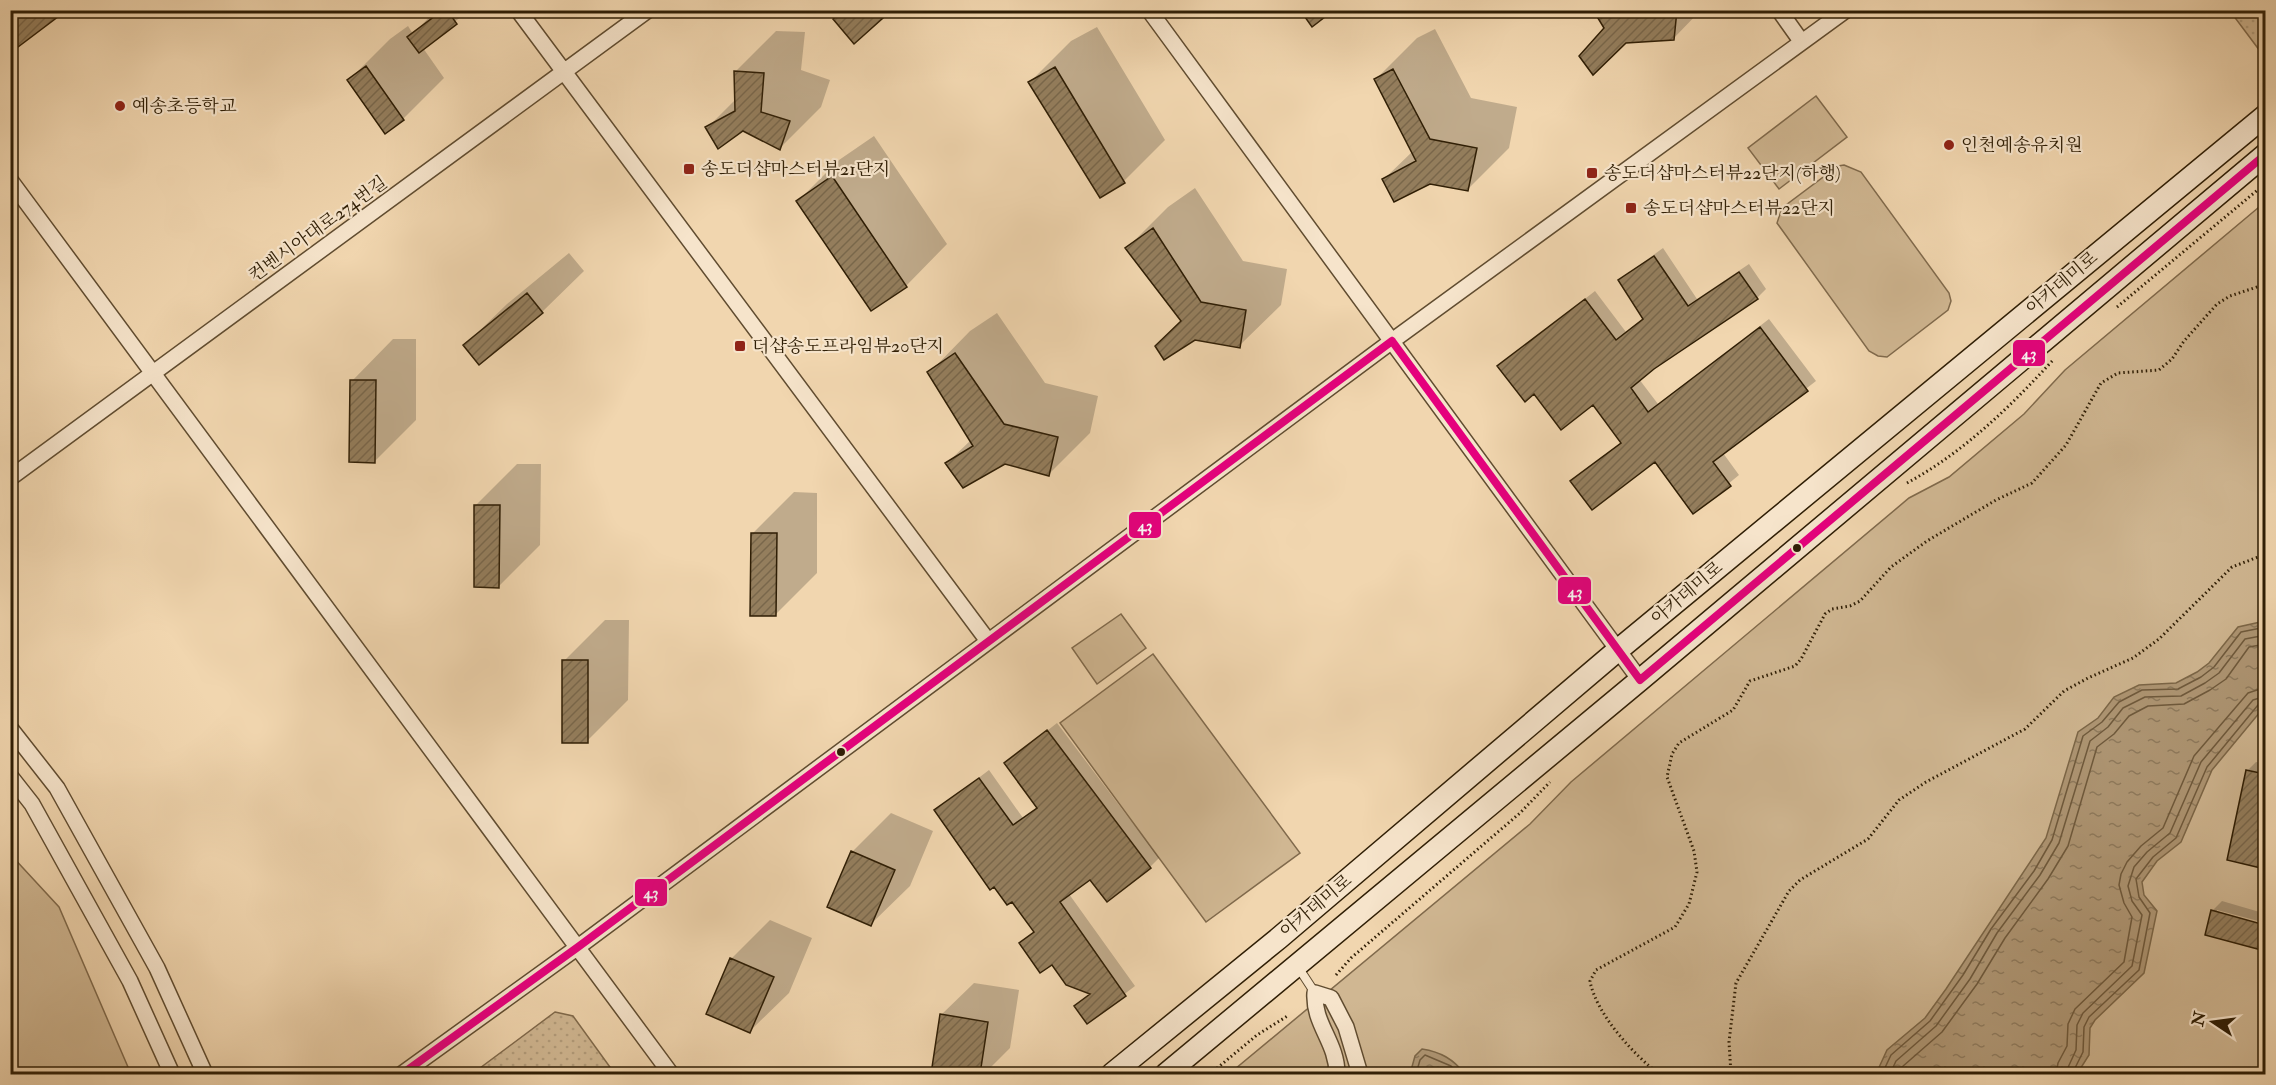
<svg xmlns="http://www.w3.org/2000/svg" width="2276" height="1085" font-family="'IM FELL Double Pica','Noto Serif KR',serif">
  <style>
    .grass { fill: #d0b792; stroke: #806a4c; stroke-width: 1.5 }
    .park { fill: url(#park-dots); stroke: #806a4c; stroke-width: 1.5 }
    .water { fill: url(#water-ripples); stroke: #7c6748; stroke-width: 1.5 }
    .shadow { fill: #0003; fill-rule: evenodd }
    .lines { fill: none; stroke-linecap: round; stroke-linejoin: round }
    .shore { stroke: #6f5a3d; stroke-width: 1.5 }
    .building { fill: url(#building-hatch); stroke: #2f1e05; stroke-width: 1.5 }
    .lane-casing { stroke: #604c30; stroke-width: 10 }
    .street-casing { stroke: #604c30; stroke-width: 18 }
    .secondary-casing { stroke: #2f1e05; stroke-width: 24 }
    .path { stroke: #2f1e05; stroke-width: 3; stroke-dasharray: 1.5 3; stroke-linecap: butt }
    .lane { stroke: #f6e4cb; stroke-width: 8 }
    .street { stroke: #f6e4cb; stroke-width: 15 }
    .secondary { stroke: #f6e4cb; stroke-width: 21 }
    .bus-1-casing { stroke: #f6e4cb; stroke-width: 12 }
    .bus-1 { stroke: #e5007d; stroke-width: 8 }
    .poi-dot { fill: #8f2418; stroke: #f6e4cb; stroke-width: 2 }
    .bus-dot { fill: #2f1e05; stroke: #f6e4cb; stroke-width: 2 }
    .labels { text-anchor: middle; dominant-baseline: central; stroke-width: 4.5; stroke-linejoin: round; paint-order: stroke }
    .poi-label { font-size: 18px; fill: #2f1e05; stroke: #f6e4cb; text-anchor: start }
    .street-label { font-size: 18px; fill: #2f1e05; stroke: #f6e4cb }
    .line-badge { stroke: #f6e4cb; stroke-width: 2 }
    .badge-label { font-size: 16px; text-anchor: middle; font-weight: bold; fill: #fff }
  </style>
  <defs>
    <pattern id="park-dots" width="8" height="8" patternUnits="userSpaceOnUse" patternTransform="scale(1.5)"><rect width="8" height="8" fill="#d0b792"/><path d="M2 2h.1M6 6h.1" fill="none" stroke="#b39d7c" stroke-width="1.8" stroke-linecap="round"/></pattern>
    <pattern id="water-ripples" width="26" height="14" patternUnits="userSpaceOnUse" patternTransform="scale(1.5)"><rect width="26" height="14" fill="#af9775"/><path d="M2 4q2-2 4 0t4 0M15 11q2-2 4 0t4 0" fill="none" stroke="#8f7b5e"/></pattern>
    <pattern id="building-hatch" width="6" height="6" patternUnits="userSpaceOnUse" patternTransform="scale(1.5)"><rect width="6" height="6" fill="#947e5d"/><path d="M-1 1l2-2M0 6l6-6M5 7l2-2" fill="none" stroke="#79674b"/></pattern>
  </defs>
  <rect width="100%" height="100%" fill="#f1d6af"/>
  <filter id="stains"><feTurbulence type="fractalNoise" baseFrequency=".00333" numOctaves="4"/><feColorMatrix values="0 0 0 0 .2 0 0 0 0 .09 0 0 0 0 .02 0 0 0 .5 -.17"/></filter>
  <radialGradient id="worn" r=".72"><stop offset=".6" stop-color="#630" stop-opacity="0"/><stop offset="1" stop-color="#630" stop-opacity=".3"/></radialGradient>
  <path class="grass" d="M 1816,96 L 1847,137 L 1779,189 L 1748,148 Z
    M 1844,165 L 1861,172 L 1949,293 L 1951,301 L 1948,310 L 1887,357 L 1878,356 L 1869,351 L 1777,223 L 1782,208 L 1838,166 Z
    M 2265,202 L 2265,1074 L 1229,1074 L 1530,824 L 1571,782 L 1909,498 L 1949,477 L 2024,414 L 2065,370 Z
    M 1121,614 L 1146,648 L 1097,684 L 1072,648 Z
    M 1153,654 L 1300,853 L 1206,922 L 1060,723 Z
    M 11,855 L 59,907 L 131,1074 L 11,1074 Z"/>
  <path class="park" d="M 2230,11 L 2265,11 L 2265,53 L 2263,55 Z
    M 555,1012 L 573,1016 L 615,1074 L 472,1074 Z"/>
  <path class="water" d="M 2265,621 L 2265,706 L 2212,770 L 2181,842 L 2157,861 L 2142,882 L 2144,895 L 2157,911 L 2144,973 L 2095,1020 L 2090,1028 L 2089,1055 L 2077,1074 L 1876,1074 L 1887,1050 L 1925,1018 L 1946,989 L 2046,838 L 2078,732 L 2098,718 L 2114,697 L 2139,685 L 2176,683 L 2197,672 L 2209,663 L 2238,627 Z
    M 1422,1049 C 1441,1052 1453,1059 1465,1074 L 1410,1074 L 1415,1056 Z"/>
  <path class="shadow" d="M 436,10 L 469,10 L 423,48 L 444,78 L 403,119 L 349,80 L 390,39 L 408,26 L 413,34 Z
    M 1595,10 L 1701,10 L 1673,39 L 1606,28 Z
    M 1097,27 L 1165,140 L 1124,181 L 1030,82 L 1071,41 Z
    M 1435,29 L 1471,98 L 1517,107 L 1509,148 L 1468,189 L 1430,182 L 1384,179 L 1413,151 L 1376,79 L 1417,38 Z
    M 776,31 L 805,32 L 801,70 L 830,80 L 821,107 L 780,148 L 743,129 L 707,128 L 736,99 L 735,72 Z
    M 874,136 L 947,244 L 906,286 L 798,201 L 839,160 Z
    M 1195,188 L 1243,261 L 1287,269 L 1281,305 L 1239,346 L 1182,320 L 1127,248 L 1168,207 Z
    M 1663,248 L 1697,299 L 1749,264 L 1766,289 L 1757,298 L 1639,379 L 1658,404 L 1769,319 L 1816,381 L 1723,453 L 1739,475 L 1694,512 L 1655,460 L 1572,481 L 1622,442 L 1593,403 L 1535,392 L 1499,366 L 1595,291 L 1626,332 L 1644,318 L 1619,280 Z
    M 569,253 L 584,271 L 542,312 L 480,363 L 465,345 L 507,304 Z
    M 997,313 L 1045,383 L 1098,396 L 1090,433 L 1048,475 L 1005,462 L 947,463 L 971,440 L 929,373 L 970,331 Z
    M 393,339 L 416,339 L 416,420 L 375,461 L 352,381 Z
    M 517,464 L 541,464 L 540,545 L 499,586 L 475,506 Z
    M 794,492 L 817,493 L 817,573 L 776,614 L 752,534 Z
    M 605,620 L 629,620 L 628,700 L 587,741 L 564,661 Z
    M 1057,723 L 1159,858 L 1150,867 L 1091,878 L 1069,894 L 1135,986 L 1088,1022 L 1076,1006 L 1091,992 L 1052,963 L 1021,943 L 1035,931 L 1012,900 L 935,811 L 989,770 L 1023,818 L 1038,807 L 1006,763 Z
    M 2256,762 L 2266,764 L 2266,868 L 2229,859 L 2248,770 Z
    M 891,813 L 933,831 L 910,886 L 871,924 L 852,852 Z
    M 2222,901 L 2263,913 L 2266,911 L 2266,950 L 2206,934 L 2213,910 ZM 2217,910 L 2262,922 L 2261,925 L 2217,913 Z
    M 770,920 L 812,938 L 789,993 L 750,1031 L 731,959 Z
    M 974,983 L 1019,990 L 1010,1048 L 984,1074 L 932,1073 L 941,1015 Z"/>
  <g class="lines">
    <path class="shore" d="M 1416,1074 L 1420,1060 L 1425,1055 L 1451,1066 L 1458,1074
      M 1882,1074 L 1891,1055 L 1930,1021 L 1963,975 L 1991,929 L 2034,871 L 2052,840 L 2083,736 L 2102,722 L 2119,702 L 2142,690 L 2178,689 L 2201,677 L 2214,667 L 2241,632 L 2266,627
      M 1890,1074 L 1896,1061 L 1936,1026 L 1970,979 L 1997,933 L 2040,875 L 2059,843 L 2090,741 L 2108,727 L 2123,708 L 2145,697 L 2181,696 L 2205,683 L 2219,673 L 2245,639 L 2266,635
      M 1899,1074 L 1902,1067 L 1942,1032 L 1977,984 L 2005,938 L 2048,879 L 2068,846 L 2097,747 L 2114,734 L 2129,716 L 2148,706 L 2184,704 L 2210,690 L 2226,679 L 2249,647 L 2266,644
      M 2056,1074 L 2058,1063 L 2067,1046 L 2068,1024 L 2075,1009 L 2124,962 L 2132,917 L 2124,903 L 2119,885 L 2121,874 L 2127,862 L 2141,846 L 2163,828 L 2194,756 L 2248,693 L 2266,687
      M 2065,1074 L 2076,1050 L 2077,1025 L 2083,1013 L 2132,966 L 2142,915 L 2132,901 L 2128,886 L 2134,867 L 2147,852 L 2170,833 L 2201,762 L 2253,700 L 2266,696
      M 2072,1074 L 2083,1052 L 2084,1027 L 2089,1017 L 2139,970 L 2150,913 L 2139,897 L 2136,879 L 2153,857 L 2176,838 L 2207,767 L 2258,705 L 2266,703"/>
  </g>
  <path class="building" d="M 10,10 L 67,10 L 10,53 Z
    M 443,10 L 447,10 L 457,24 L 419,53 L 407,37 Z
    M 843,10 L 892,10 L 854,44 L 833,19 Z
    M 1300,10 L 1334,10 L 1312,27 Z
    M 1593,10 L 1677,10 L 1674,40 L 1626,43 L 1593,75 L 1579,56 L 1604,28 Z
    M 366,66 L 404,120 L 385,134 L 347,80 Z
    M 1055,67 L 1125,183 L 1100,198 L 1028,82 Z
    M 1393,69 L 1430,139 L 1477,148 L 1468,191 L 1430,184 L 1394,202 L 1382,179 L 1416,161 L 1374,79 Z
    M 734,71 L 764,73 L 761,112 L 790,121 L 780,150 L 743,131 L 718,149 L 705,127 L 735,111 Z
    M 832,176 L 907,287 L 871,311 L 796,201 Z
    M 1153,228 L 1201,302 L 1246,310 L 1240,348 L 1195,340 L 1164,360 L 1155,346 L 1181,321 L 1125,248 Z
    M 1654,256 L 1688,306 L 1739,272 L 1758,299 L 1654,369 L 1631,388 L 1648,412 L 1760,327 L 1808,391 L 1713,462 L 1731,486 L 1693,514 L 1655,462 L 1592,510 L 1570,481 L 1621,443 L 1593,405 L 1561,430 L 1534,394 L 1525,402 L 1497,366 L 1585,299 L 1616,340 L 1643,319 L 1618,280 Z
    M 527,293 L 543,313 L 479,365 L 463,345 Z
    M 955,353 L 1004,424 L 1058,437 L 1049,476 L 1005,464 L 963,488 L 945,463 L 973,446 L 927,372 Z
    M 350,380 L 376,380 L 375,463 L 349,462 Z
    M 474,505 L 500,505 L 499,588 L 474,587 Z
    M 751,533 L 777,533 L 776,616 L 750,616 Z
    M 562,660 L 588,660 L 588,743 L 562,743 Z
    M 1047,730 L 1151,868 L 1107,902 L 1090,880 L 1060,902 L 1126,996 L 1087,1024 L 1074,1006 L 1090,994 L 1066,985 L 1052,965 L 1040,973 L 1019,943 L 1034,932 L 1012,902 L 1007,905 L 994,887 L 990,890 L 934,810 L 979,778 L 1013,825 L 1037,808 L 1004,763 Z
    M 2246,770 L 2265,774 L 2265,869 L 2227,860 Z
    M 851,851 L 895,870 L 871,926 L 827,907 Z
    M 2211,910 L 2265,925 L 2265,951 L 2205,935 Z
    M 730,958 L 774,977 L 750,1033 L 706,1014 Z
    M 940,1014 L 988,1022 L 980,1074 L 931,1074 Z"/>
  <g class="lines">
    <g class="lane-casing">
      <path id="lane" d="M 1298,967 L 1315,993"/>
    </g>
    <g class="street-casing">
      <path id="street" d="M 518,10 L 988,641
        M 1149,10 L 1640,680
        M 1779,10 L 1801,41
        M 10,180 L 671,1074
        M 10,478 L 648,10
        M 10,728 L 57,788 L 157,968 L 205,1074
        M 10,776 L 32,804 L 130,981 L 172,1074
        M 402,1074 L 578,947 L 1392,341 L 1846,10
        M 1337,1074 C 1337,1042 1313,1024 1315,993 L 1331,998 L 1346,1027 L 1360,1074"/>
    </g>
    <g class="secondary-casing">
      <path id="secondary" d="M 1112,1074 L 1279,938 L 1618,650 L 2266,115
        M 1166,1074 L 1640,680 L 2266,154"/>
    </g>
    <path class="path" d="M 2117,307 L 2266,183
      M 1907,483 C 1964,452 2010,407 2054,359
      M 1336,975 L 1351,958 L 1520,813 L 1550,782
      M 1210,1074 L 1257,1035 L 1289,1015
      M 1659,1074 C 1634,1055 1596,1014 1590,981 L 1596,970 L 1675,927 L 1689,904 L 1697,872 L 1694,851 L 1667,777 L 1672,754 L 1679,743 L 1733,710 L 1750,681 L 1795,666 L 1801,659 L 1825,614 L 1832,609 L 1850,606 L 1860,601 L 1891,567 L 1927,541 L 1996,500 L 2032,483 L 2066,445 L 2101,383 L 2118,373 L 2159,370 L 2172,359 L 2184,341 L 2217,304 L 2230,296 L 2266,284
      M 1731,1074 L 1729,1042 L 1736,983 L 1789,891 L 1800,880 L 1868,839 L 1899,800 L 1926,782 L 2025,729 L 2064,691 L 2088,678 L 2133,658 L 2159,639 L 2232,567 L 2266,554"/>
    <use href="#lane" class="lane"/>
    <use href="#street" class="street"/>
    <use href="#secondary" class="secondary"/>
    <g class="bus-1-casing">
      <path id="bus-1" d="M 1392,341 L 1640,680 L 2266,154
        M 402,1074 L 578,947 L 1392,341"/>
    </g>
    <use href="#bus-1" class="bus-1"/>
  </g>
  <g class="poi-dot">
    <circle cx="120" cy="106" r="6"/>
    <circle cx="1949" cy="145" r="6"/>
    <rect x="683" y="163" width="12" height="12" rx="3"/>
    <rect x="1586" y="167" width="12" height="12" rx="3"/>
    <rect x="1625" y="202" width="12" height="12" rx="3"/>
    <rect x="734" y="340" width="12" height="12" rx="3"/>
  </g>
  <g class="bus-dot">
    <circle cx="1797" cy="548" r="5"/>
    <circle cx="841" cy="752" r="5"/>
  </g>
  <g class="labels">
    <g class="poi-label">
      <text x="132" y="106">예송초등학교</text>
      <text x="1961" y="145">인천예송유치원</text>
      <text x="701" y="169">송도더샵마스터뷰21단지</text>
      <text x="1604" y="173">송도더샵마스터뷰22단지(하행)</text>
      <text x="1643" y="208">송도더샵마스터뷰22단지</text>
      <text x="752" y="346">더샵송도프라임뷰20단지</text>
    </g>
    <g class="street-label">
      <text transform="translate(318 229) rotate(-36)">컨벤시아대로274번길</text>
      <text transform="translate(2062 283) rotate(-40)">아카데미로</text>
      <text transform="translate(1687 593) rotate(-40)">아카데미로</text>
      <text transform="translate(1316 906) rotate(-40)">아카데미로</text>
    </g>
  </g>
  <g class="line-badge">
    <rect x="2012" y="339" width="34" height="28" rx="6" fill="#e5007d"/>
    <rect x="1128" y="511" width="34" height="28" rx="6" fill="#e5007d"/>
    <rect x="1557" y="576" width="35" height="29" rx="6" fill="#e5007d"/>
    <rect x="634" y="878" width="34" height="29" rx="6" fill="#e5007d"/>
  </g>
  <g class="badge-label">
    <text x="2029" y="359">43</text>
    <text x="1145" y="531">43</text>
    <text x="1575" y="597">43</text>
    <text x="651" y="898">43</text>
  </g>
  <rect width="2276" height="1085" fill="none" stroke="#f1d6af" stroke-width="36"/>
  <rect x="12" y="12" width="2252" height="1061" fill="none" stroke="#2f1e05" stroke-width="3"/>
  <rect x="18" y="18" width="2240" height="1049" fill="none" stroke="#2f1e05" stroke-width="1.5"/>
  <g transform="translate(2213 1022) rotate(283)" stroke="#f6e4cb" stroke-width="4.5" paint-order="stroke">
  <path d="M0-4.5L10 22L0 15L-10 22Z" fill="#2f1e05"/>
  <text y="-9" font-size="16" font-weight="bold" text-anchor="middle" fill="#2f1e05">N</text>
  </g>
  <rect width="100%" height="100%" filter="url(#stains)"/>
  <rect width="100%" height="100%" fill="url(#worn)"/>
</svg>
